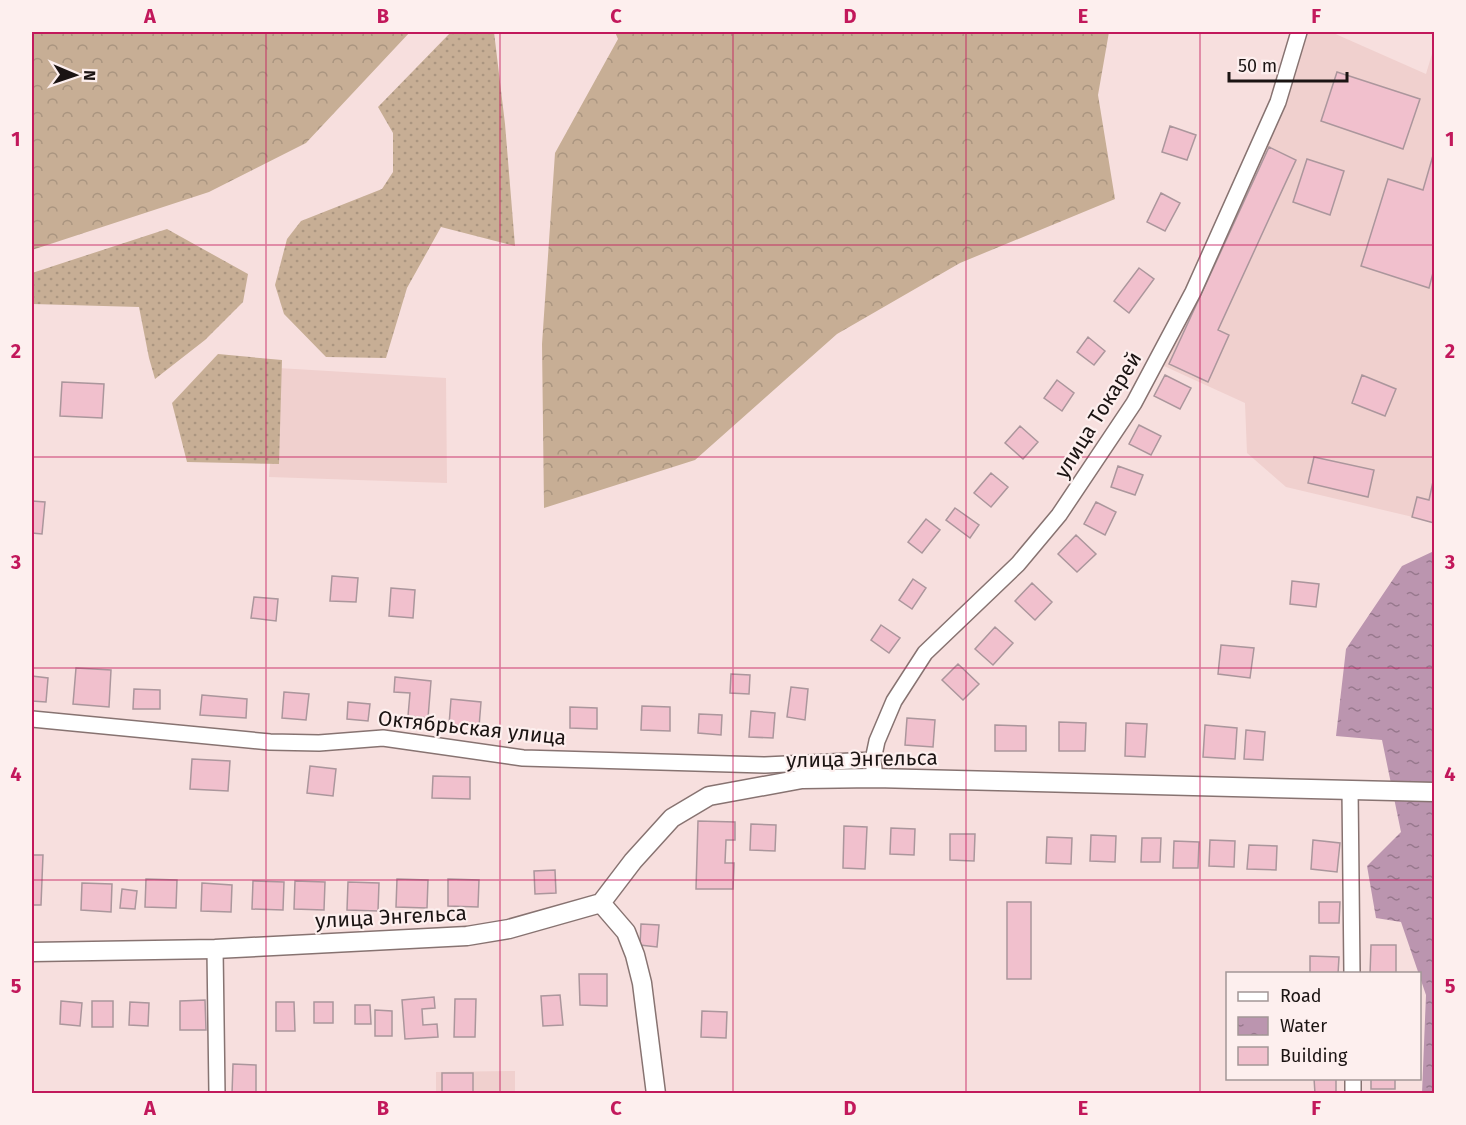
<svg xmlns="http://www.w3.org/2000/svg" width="1466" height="1125" font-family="'Fira Sans',sans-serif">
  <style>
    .built { fill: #f0d0ce }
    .grass { fill: url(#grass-dots) }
    .forest { fill: url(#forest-crowns) }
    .water { fill: url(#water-ripples) }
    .building { fill: #f1c0cd; stroke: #ab969c; stroke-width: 1.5 }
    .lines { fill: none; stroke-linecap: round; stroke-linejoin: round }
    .minor-casing { stroke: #877371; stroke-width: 18 }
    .tertiary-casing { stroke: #877371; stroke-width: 21 }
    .minor { stroke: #fff; stroke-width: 15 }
    .tertiary { stroke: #fff; stroke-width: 18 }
    .grid { fill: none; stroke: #c2185b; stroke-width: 1.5; stroke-opacity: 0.55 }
    .labels { text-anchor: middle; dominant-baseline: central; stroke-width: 4.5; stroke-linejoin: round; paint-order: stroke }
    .street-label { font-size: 21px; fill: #1b1413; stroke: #fdefee }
    .neatline { fill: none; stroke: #c2185b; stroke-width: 2 }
    .grid-label { font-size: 20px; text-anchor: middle; font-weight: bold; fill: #c2185b }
  </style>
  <defs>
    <pattern id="grass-dots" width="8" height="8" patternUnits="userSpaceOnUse" patternTransform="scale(1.5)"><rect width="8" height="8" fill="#c7ae95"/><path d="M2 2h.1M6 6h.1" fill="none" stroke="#aa9580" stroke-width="1.8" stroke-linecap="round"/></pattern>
    <pattern id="forest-crowns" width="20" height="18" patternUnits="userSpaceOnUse" patternTransform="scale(1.5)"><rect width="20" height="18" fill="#c7ae95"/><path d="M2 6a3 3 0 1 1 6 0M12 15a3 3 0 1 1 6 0" fill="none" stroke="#aa9580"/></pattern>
    <pattern id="water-ripples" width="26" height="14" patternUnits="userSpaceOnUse" patternTransform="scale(1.5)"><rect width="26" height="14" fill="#bb95af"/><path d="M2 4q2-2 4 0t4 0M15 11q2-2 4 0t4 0" fill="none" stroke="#97788d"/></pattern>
  </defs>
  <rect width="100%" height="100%" fill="#f7dfde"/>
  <path class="built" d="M 1309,32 L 1331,32 L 1426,74 L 1434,47 L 1434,522 L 1286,487 L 1247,453 L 1245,403 L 1164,366 Z
    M 278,368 L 446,378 L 447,483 L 269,477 Z
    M 515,1071 L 515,1093 L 436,1094 L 436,1072 Z"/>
  <path class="grass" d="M 451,32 L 494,32 L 505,124 L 515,246 L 441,227 L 407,288 L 386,358 L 326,357 L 284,314 L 275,285 L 287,239 L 301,221 L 382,189 L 393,172 L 393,133 L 378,107 Z
    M 167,229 L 248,274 L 243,302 L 205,340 L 155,379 L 149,358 L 139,307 L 32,304 L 32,273 Z
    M 218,354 L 282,360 L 279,464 L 187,462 L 172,403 Z"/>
  <path class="forest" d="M 32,32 L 410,32 L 306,143 L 209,192 L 32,250 Z
    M 615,32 L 1109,32 L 1098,95 L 1115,199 L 960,263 L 837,334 L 695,460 L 544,508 L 542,344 L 555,153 L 618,39 Z"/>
  <path class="water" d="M 1434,551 L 1434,1093 L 1422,1093 L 1426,995 L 1401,922 L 1376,918 L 1367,866 L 1401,832 L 1382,740 L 1336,736 L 1346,649 L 1402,566 Z"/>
  <path class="building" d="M 1337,72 L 1420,99 L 1403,149 L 1321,121 Z
    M 1170,126 L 1196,135 L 1187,160 L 1162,152 Z
    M 1269,147 L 1296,160 L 1218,330 L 1229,335 L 1208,382 L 1169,364 Z
    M 1434,152 L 1434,269 L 1429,288 L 1361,266 L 1388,179 L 1423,190 Z
    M 1307,159 L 1344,171 L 1330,215 L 1293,202 Z
    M 1161,193 L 1180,203 L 1165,231 L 1147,222 Z
    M 1139,268 L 1154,279 L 1129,313 L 1114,301 Z
    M 1088,337 L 1105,351 L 1094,365 L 1077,352 Z
    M 1165,375 L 1191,388 L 1180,409 L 1154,396 Z
    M 1362,375 L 1396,389 L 1385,416 L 1352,403 Z
    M 1057,380 L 1074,393 L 1062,411 L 1044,398 Z
    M 62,382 L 104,384 L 102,418 L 60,416 Z
    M 1139,425 L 1161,436 L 1151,455 L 1129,444 Z
    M 1020,426 L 1038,442 L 1023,459 L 1005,443 Z
    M 1314,457 L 1374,470 L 1368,497 L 1308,483 Z
    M 1118,466 L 1143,475 L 1135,495 L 1111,487 Z
    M 991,473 L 1008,487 L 991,507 L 974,493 Z
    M 1434,477 L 1434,523 L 1412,517 L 1417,497 L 1429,500 Z
    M 32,501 L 45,502 L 42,534 L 32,533 Z
    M 1096,502 L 1116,512 L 1105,535 L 1084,524 Z
    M 955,508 L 979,525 L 970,538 L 946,520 Z
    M 926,519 L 940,530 L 922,553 L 908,542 Z
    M 1076,535 L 1096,554 L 1077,572 L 1058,554 Z
    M 332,576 L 358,578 L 356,602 L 330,601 Z
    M 913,579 L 926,588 L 912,609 L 899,600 Z
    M 1292,581 L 1319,584 L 1316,607 L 1290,604 Z
    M 1032,583 L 1052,602 L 1035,620 L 1015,601 Z
    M 391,588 L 415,590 L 413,618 L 389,616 Z
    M 254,597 L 278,599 L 276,621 L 251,618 Z
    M 881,625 L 900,638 L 889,653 L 871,640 Z
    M 995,627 L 1013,643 L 993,665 L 975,649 Z
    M 1221,645 L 1254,648 L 1250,678 L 1218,674 Z
    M 958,664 L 979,684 L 963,700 L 942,680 Z
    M 76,668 L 111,670 L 109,707 L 73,704 Z
    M 731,674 L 750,675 L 749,694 L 730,693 Z
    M 32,676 L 48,678 L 46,702 L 32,701 Z
    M 395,677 L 431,681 L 428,718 L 408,716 L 410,693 L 394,692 Z
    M 791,687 L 808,689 L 805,720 L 787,717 Z
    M 134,689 L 160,690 L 160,709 L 133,709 Z
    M 284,692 L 309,694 L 306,720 L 282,718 Z
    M 202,695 L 247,699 L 246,718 L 200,715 Z
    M 451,699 L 481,702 L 479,727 L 449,725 Z
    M 348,702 L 370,704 L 368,721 L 347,719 Z
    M 642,706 L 670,707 L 670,731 L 641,730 Z
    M 570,707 L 597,708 L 597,729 L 570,728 Z
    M 751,711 L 775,713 L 773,738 L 749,737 Z
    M 699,714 L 722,715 L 721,735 L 698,733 Z
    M 907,718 L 935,720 L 933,747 L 905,745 Z
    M 1059,722 L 1086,723 L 1085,751 L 1059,751 Z
    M 1126,723 L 1147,724 L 1145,757 L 1125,756 Z
    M 995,725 L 1026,726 L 1026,751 L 995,751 Z
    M 1205,725 L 1237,728 L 1235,759 L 1203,757 Z
    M 1246,730 L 1265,732 L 1263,760 L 1244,759 Z
    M 192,759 L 230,761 L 228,791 L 190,789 Z
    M 310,766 L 336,769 L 333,796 L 307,793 Z
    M 433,776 L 470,777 L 470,799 L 432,798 Z
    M 698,821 L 735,822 L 735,840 L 726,840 L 725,863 L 734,863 L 733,889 L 696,889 Z
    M 751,824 L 776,825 L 775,851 L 750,850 Z
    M 844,826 L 867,827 L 865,869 L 843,868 Z
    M 891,828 L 915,829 L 914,855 L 890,854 Z
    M 950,834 L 975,834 L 974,861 L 950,860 Z
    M 1091,835 L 1116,836 L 1115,862 L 1090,861 Z
    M 1047,837 L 1072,838 L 1071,864 L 1046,863 Z
    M 1142,838 L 1161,838 L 1160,862 L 1141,862 Z
    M 1210,840 L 1235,841 L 1234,867 L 1209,866 Z
    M 1313,840 L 1340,843 L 1337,872 L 1311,869 Z
    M 1174,841 L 1199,842 L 1198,868 L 1173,868 Z
    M 1249,845 L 1277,846 L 1276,870 L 1247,869 Z
    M 32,855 L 43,855 L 41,905 L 32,905 Z
    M 555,870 L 556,893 L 535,894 L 534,871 Z
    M 146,879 L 177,880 L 176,908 L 145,907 Z
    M 397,879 L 428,880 L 427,908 L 396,907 Z
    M 448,879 L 479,880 L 478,907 L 448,906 Z
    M 253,881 L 284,882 L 283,910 L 252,909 Z
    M 295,881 L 325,882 L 324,910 L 294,909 Z
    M 348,882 L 379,883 L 378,911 L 347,910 Z
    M 82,883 L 112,884 L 111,912 L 81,910 Z
    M 202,883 L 232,885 L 231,912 L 201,911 Z
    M 122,889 L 137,891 L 135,909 L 120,908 Z
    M 1007,902 L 1031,902 L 1031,979 L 1007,979 Z
    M 1319,902 L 1340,902 L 1339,923 L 1319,923 Z
    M 641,924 L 659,925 L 657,947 L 640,945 Z
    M 1371,945 L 1396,945 L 1396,974 L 1370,974 Z
    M 1310,956 L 1339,957 L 1338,974 L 1310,974 Z
    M 579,974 L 607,974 L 607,1006 L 580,1005 Z
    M 560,995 L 563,1025 L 543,1026 L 541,996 Z
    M 434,997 L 435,1008 L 422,1009 L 423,1025 L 437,1024 L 438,1037 L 405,1039 L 402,1000 Z
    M 455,999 L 476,999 L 475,1037 L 454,1037 Z
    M 205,1000 L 206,1030 L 180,1030 L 180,1001 Z
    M 61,1001 L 82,1003 L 80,1026 L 60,1024 Z
    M 92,1001 L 113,1001 L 113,1027 L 92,1027 Z
    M 130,1002 L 149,1003 L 148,1026 L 129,1025 Z
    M 276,1002 L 294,1002 L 295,1031 L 276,1031 Z
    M 314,1002 L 333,1002 L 333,1023 L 314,1023 Z
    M 355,1005 L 370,1005 L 371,1024 L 355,1024 Z
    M 375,1010 L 392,1011 L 392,1036 L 375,1036 Z
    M 702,1011 L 727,1012 L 726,1038 L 701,1037 Z
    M 233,1064 L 256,1065 L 256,1094 L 232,1094 Z
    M 442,1073 L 473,1073 L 473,1094 L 442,1094 Z
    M 1314,1078 L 1336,1078 L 1336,1094 L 1315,1094 Z
    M 1371,1078 L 1395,1078 L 1395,1089 L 1371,1089 Z"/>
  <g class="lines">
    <g class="minor-casing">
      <path id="minor" d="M 32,719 L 270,742 L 319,743 L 383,738 L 523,758 L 765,765 L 873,760
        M 875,778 L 873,760 L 877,741 L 894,701 L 925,653 L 1018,564 L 1059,515 L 1134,403 L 1193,292 L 1278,102 L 1299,32
        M 1350,789 L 1352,974
        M 215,949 L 217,1094
        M 1353,1078 L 1353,1094"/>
    </g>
    <g class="tertiary-casing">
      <path id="tertiary" d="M 601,903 L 626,932 L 635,955 L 642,983 L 656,1094
        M 32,952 L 215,949 L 467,936 L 509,929 L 601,903 L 633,861 L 672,818 L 709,796 L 802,779 L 875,778 L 1434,792"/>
    </g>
    <use href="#minor" class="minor"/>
    <use href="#tertiary" class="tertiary"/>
  </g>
  <path class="grid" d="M 266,32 L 266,1094M 500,32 L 500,1094M 733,32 L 733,1094M 966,32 L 966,1094M 1200,32 L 1200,1094M 32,245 L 1434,245M 32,457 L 1434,457M 32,668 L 1434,668M 32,880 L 1434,880"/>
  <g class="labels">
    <g class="street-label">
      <text transform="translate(1098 415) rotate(-58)">улица Токарей</text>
      <text transform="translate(472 728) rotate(6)">Октябрьская улица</text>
      <text transform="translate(862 759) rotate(-1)">улица Энгельса</text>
      <text transform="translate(391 917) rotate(-3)">улица Энгельса</text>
    </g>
  </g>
  <rect width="1466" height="1125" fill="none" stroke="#fdefee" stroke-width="66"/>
  <rect x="1226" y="972" width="195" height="108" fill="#fdefee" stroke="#a39796" stroke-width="1.5"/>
  <rect x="1238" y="992" width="30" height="9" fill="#ffffff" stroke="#a39796" stroke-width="1.5"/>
  <text x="1280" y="1002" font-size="18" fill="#1b1413">Road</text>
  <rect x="1238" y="1017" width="30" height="18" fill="url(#water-ripples)" stroke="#a39796" stroke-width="1.5"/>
  <text x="1280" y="1032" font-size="18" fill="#1b1413">Water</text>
  <rect x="1238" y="1047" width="30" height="18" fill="#f1c0cd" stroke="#a39796" stroke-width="1.5"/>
  <text x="1280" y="1062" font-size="18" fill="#1b1413">Building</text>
  <g transform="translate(75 75) rotate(92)" stroke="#fdefee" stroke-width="4.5" paint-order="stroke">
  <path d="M0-4.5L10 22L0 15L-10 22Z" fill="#1b1413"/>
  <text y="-9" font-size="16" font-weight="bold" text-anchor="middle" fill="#1b1413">N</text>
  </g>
  <path d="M1229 72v9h118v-9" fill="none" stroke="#1b1413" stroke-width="3"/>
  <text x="1238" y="72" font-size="18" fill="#1b1413" stroke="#fdefee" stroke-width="4.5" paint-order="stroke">50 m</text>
  <rect x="33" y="33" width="1400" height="1059" class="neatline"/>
  <g class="grid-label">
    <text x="150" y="23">A</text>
    <text x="383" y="23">B</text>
    <text x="616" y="23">C</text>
    <text x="850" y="23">D</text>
    <text x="1083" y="23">E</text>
    <text x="1316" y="23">F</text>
    <text x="16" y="146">1</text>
    <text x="1450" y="146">1</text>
    <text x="16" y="358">2</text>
    <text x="1450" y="358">2</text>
    <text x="16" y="569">3</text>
    <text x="1450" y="569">3</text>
    <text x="16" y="781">4</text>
    <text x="1450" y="781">4</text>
    <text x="16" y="993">5</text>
    <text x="1450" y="993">5</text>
    <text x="150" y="1115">A</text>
    <text x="383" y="1115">B</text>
    <text x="616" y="1115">C</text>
    <text x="850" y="1115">D</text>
    <text x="1083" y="1115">E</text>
    <text x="1316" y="1115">F</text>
  </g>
</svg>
